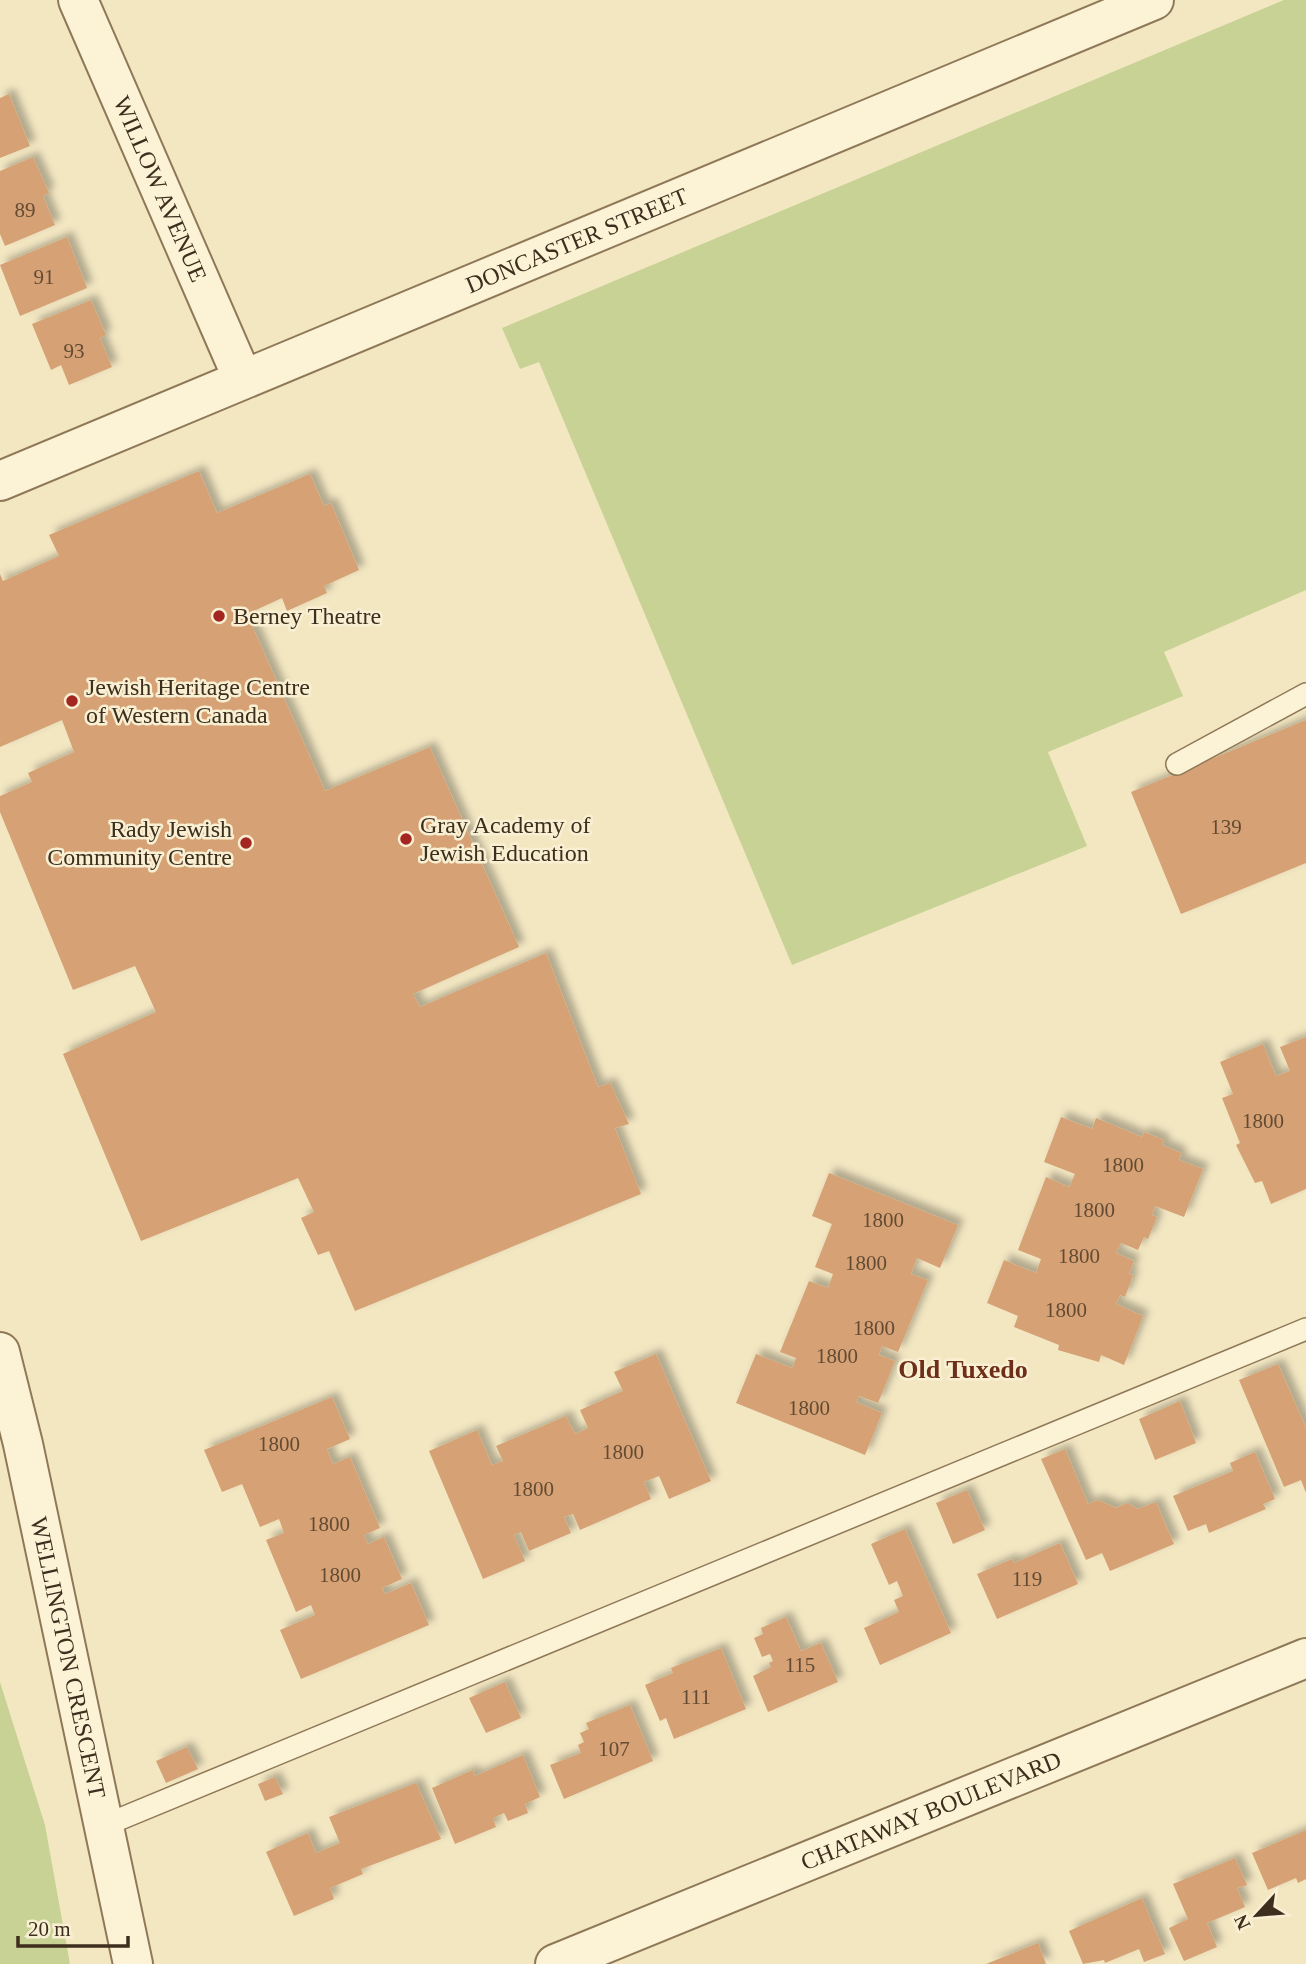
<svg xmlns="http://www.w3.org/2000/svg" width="1306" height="1964" font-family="Georgia,serif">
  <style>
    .green { fill: #c8d295 }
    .building { fill: #d5a174; filter: url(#shadow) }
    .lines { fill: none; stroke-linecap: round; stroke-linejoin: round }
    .lane-casing { stroke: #8f7857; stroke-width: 24 }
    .street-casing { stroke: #8f7857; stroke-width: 42 }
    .lane { stroke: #fcf3d7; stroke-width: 21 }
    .street { stroke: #fcf3d7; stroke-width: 38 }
    .poi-dot { fill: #a42621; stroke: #f9f0d3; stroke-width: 2.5 }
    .labels { text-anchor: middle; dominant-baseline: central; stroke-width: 5; stroke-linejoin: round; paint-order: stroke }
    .number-label { font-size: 21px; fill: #634b33 }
    .street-label { font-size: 24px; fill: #3d2e1d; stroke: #f9f0d3 }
    .poi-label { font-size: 24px; fill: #3d2e1d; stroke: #f9f0d3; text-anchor: start }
    .neighbourhood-label { font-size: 26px; font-weight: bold; fill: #6e2e18; stroke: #f9f0d3 }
  </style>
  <defs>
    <filter id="shadow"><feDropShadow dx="6" dy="-6" stdDeviation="3.5" flood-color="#0004"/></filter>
  </defs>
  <rect width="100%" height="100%" fill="#f3e7c2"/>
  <path class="green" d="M 1284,0 L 1306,0 L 1306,590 L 1164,652 L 1183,696 L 1048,752 L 1087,846 L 792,965 L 539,362 L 520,369 L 502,328 Z
    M 0,1682 L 45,1825 L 70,1964 L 0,1964 Z"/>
  <path class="building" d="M 9,94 L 30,146 L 0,158 L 0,98 Z
    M 33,157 L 49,193 L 43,196 L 55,225 L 5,246 L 0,234 L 0,171 Z
    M 67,237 L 87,288 L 20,316 L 0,265 Z
    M 91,300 L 106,335 L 100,338 L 112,367 L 69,385 L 61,365 L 51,370 L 32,324 Z
    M 199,471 L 217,513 L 310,474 L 324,506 L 331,503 L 359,570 L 324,586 L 327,593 L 287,611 L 282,598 L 247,614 L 325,791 L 430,747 L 519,947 L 413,994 L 420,1007 L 546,953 L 598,1087 L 610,1083 L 629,1124 L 615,1128 L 641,1194 L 355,1311 L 329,1251 L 318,1255 L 301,1218 L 314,1212 L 298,1178 L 141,1241 L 63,1054 L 156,1012 L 135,966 L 73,990 L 0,812 L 0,796 L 32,782 L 28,773 L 74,752 L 62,720 L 0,747 L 0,574 L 3,581 L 59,556 L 49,535 Z
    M 1306,720 L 1306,863 L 1181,914 L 1131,792 Z
    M 1306,1037 L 1306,1189 L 1271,1204 L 1262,1181 L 1255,1183 L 1236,1145 L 1240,1143 L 1222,1098 L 1233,1094 L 1220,1062 L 1263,1044 L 1276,1076 L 1290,1071 L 1280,1047 Z
    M 1061,1117 L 1092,1129 L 1096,1118 L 1142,1137 L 1144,1132 L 1164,1140 L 1162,1145 L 1181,1153 L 1179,1160 L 1203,1169 L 1184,1217 L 1155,1206 L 1152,1215 L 1157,1217 L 1148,1239 L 1144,1237 L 1138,1250 L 1121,1243 L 1116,1253 L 1134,1261 L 1129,1274 L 1133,1275 L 1125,1297 L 1120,1295 L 1116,1304 L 1143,1316 L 1124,1365 L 1101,1355 L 1099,1362 L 1058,1350 L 1059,1345 L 1014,1327 L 1018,1316 L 987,1303 L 1004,1260 L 1036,1273 L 1041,1259 L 1018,1250 L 1046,1177 L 1069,1187 L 1075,1174 L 1044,1162 Z
    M 829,1173 L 958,1225 L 940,1268 L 917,1258 L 911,1274 L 928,1280 L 898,1352 L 882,1346 L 879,1355 L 895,1361 L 878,1403 L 859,1396 L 856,1402 L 882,1413 L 865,1455 L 736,1403 L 756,1354 L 792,1368 L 796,1358 L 780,1352 L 809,1281 L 828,1288 L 833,1274 L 815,1267 L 832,1224 L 812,1216 Z
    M 656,1354 L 711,1481 L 669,1499 L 659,1476 L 644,1482 L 651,1499 L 580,1530 L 573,1514 L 564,1517 L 571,1533 L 529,1551 L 521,1532 L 514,1535 L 525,1561 L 483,1579 L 429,1451 L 477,1430 L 492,1465 L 503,1461 L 496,1446 L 566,1416 L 575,1434 L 588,1428 L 580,1410 L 623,1391 L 614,1372 Z
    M 1278,1364 L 1306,1428 L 1306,1493 L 1301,1480 L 1284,1487 L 1239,1380 Z
    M 332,1397 L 350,1439 L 327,1449 L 333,1464 L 350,1457 L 380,1528 L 364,1535 L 368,1544 L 384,1537 L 402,1579 L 382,1588 L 385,1594 L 411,1583 L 429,1625 L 301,1679 L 280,1630 L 315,1615 L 311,1605 L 296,1612 L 266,1540 L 284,1533 L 279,1519 L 260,1527 L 242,1484 L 222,1492 L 204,1450 Z
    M 1180,1401 L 1196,1443 L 1155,1460 L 1139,1419 Z
    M 1065,1449 L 1088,1504 L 1098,1500 L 1116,1508 L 1127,1503 L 1138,1509 L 1156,1502 L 1174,1544 L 1110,1571 L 1102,1553 L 1086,1560 L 1041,1459 Z
    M 1255,1452 L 1275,1499 L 1263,1504 L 1266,1509 L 1209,1533 L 1206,1524 L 1188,1531 L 1173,1496 L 1233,1471 L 1230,1463 Z
    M 967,1490 L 985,1530 L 953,1544 L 936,1503 Z
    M 905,1529 L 951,1633 L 880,1665 L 864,1628 L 899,1612 L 894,1600 L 903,1596 L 897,1581 L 889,1585 L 871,1544 Z
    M 1060,1543 L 1078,1584 L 997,1619 L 977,1574 L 1012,1559 L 1014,1563 Z
    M 786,1617 L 801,1651 L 821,1643 L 838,1682 L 768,1712 L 753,1676 L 771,1667 L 769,1663 L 773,1661 L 770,1654 L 762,1657 L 754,1638 L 763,1634 L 761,1628 Z
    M 721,1648 L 746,1709 L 674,1739 L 666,1718 L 660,1721 L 645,1685 L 673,1673 L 671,1668 Z
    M 505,1682 L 521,1718 L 486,1733 L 469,1698 Z
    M 630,1705 L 653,1761 L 564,1799 L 550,1765 L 581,1753 L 578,1745 L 584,1742 L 580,1733 L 589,1729 L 586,1723 Z
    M 187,1747 L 198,1769 L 166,1783 L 156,1761 Z
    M 523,1755 L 540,1797 L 525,1804 L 528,1813 L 508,1821 L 504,1813 L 493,1818 L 496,1827 L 455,1844 L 432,1788 L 473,1770 L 475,1776 Z
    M 275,1777 L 283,1794 L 265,1801 L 258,1784 Z
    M 416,1783 L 441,1839 L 361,1869 L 363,1874 L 330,1888 L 334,1899 L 294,1916 L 266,1852 L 308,1833 L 316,1853 L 340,1843 L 329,1817 Z
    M 1306,1830 L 1306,1879 L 1298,1883 L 1296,1878 L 1268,1890 L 1252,1853 Z
    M 1235,1858 L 1247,1885 L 1237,1888 L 1245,1907 L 1207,1923 L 1217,1947 L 1184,1961 L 1169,1928 L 1188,1919 L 1173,1884 Z
    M 1142,1898 L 1165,1954 L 1144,1962 L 1139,1949 L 1105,1963 L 1104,1960 L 1083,1964 L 1069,1931 Z
    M 1038,1943 L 1046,1964 L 986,1964 Z"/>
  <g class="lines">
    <g class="lane-casing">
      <path id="lane" d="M 1177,764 L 1306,694
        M 103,1826 L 1306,1329"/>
    </g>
    <g class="street-casing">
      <g id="street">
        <path id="s1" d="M 78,0 L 242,377"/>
        <path id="s2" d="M 0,481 L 1154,0"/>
        <path id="s3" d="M 0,1352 L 23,1444 L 133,1964"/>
        <path id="s4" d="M 555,1964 L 1306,1658"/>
      </g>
    </g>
    <use href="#lane" class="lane"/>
    <use href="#street" class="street"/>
  </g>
  <g class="poi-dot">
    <circle cx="219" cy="616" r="7"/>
    <circle cx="72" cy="701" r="7"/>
    <circle cx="406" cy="839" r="7"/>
    <circle cx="246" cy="843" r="7"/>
  </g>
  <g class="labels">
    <g class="number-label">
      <text x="25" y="210">89</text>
      <text x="44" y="277">91</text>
      <text x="74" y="351">93</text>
      <text x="1226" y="827">139</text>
      <text x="1263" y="1121">1800</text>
      <text x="1123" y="1165">1800</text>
      <text x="1094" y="1210">1800</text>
      <text x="883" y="1220">1800</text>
      <text x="1079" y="1256">1800</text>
      <text x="866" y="1263">1800</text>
      <text x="1066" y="1310">1800</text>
      <text x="874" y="1328">1800</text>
      <text x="837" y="1356">1800</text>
      <text x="809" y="1408">1800</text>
      <text x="279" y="1444">1800</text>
      <text x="623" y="1452">1800</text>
      <text x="533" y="1489">1800</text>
      <text x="329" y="1524">1800</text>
      <text x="340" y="1575">1800</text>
      <text x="1027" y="1579">119</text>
      <text x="800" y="1665">115</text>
      <text x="696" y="1697">111</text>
      <text x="614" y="1749">107</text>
    </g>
    <g class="street-label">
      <text stroke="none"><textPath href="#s1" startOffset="206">WILLOW AVENUE</textPath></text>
      <text stroke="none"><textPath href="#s2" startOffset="625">DONCASTER STREET</textPath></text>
      <text stroke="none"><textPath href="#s3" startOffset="313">WELLINGTON CRESCENT</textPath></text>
      <text stroke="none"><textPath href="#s4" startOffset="406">CHATAWAY BOULEVARD</textPath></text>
    </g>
    <g class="poi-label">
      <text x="233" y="616">Berney Theatre</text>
      <text x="86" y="687">Jewish Heritage Centre<tspan x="86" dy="28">of Western Canada</tspan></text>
      <text x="420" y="825">Gray Academy of<tspan x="420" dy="28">Jewish Education</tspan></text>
      <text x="232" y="829" text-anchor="end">Rady Jewish<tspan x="232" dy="28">Community Centre</tspan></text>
    </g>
    <g class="neighbourhood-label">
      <text x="963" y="1369">Old Tuxedo</text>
    </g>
  </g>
  <g transform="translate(1257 1915) rotate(244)" stroke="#f9f0d3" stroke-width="5" paint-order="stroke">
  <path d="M0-5L12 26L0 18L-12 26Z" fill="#3d2e1d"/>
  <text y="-10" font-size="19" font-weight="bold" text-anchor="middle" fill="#3d2e1d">N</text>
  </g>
  <path d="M18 1936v10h110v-10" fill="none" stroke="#3d2e1d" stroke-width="3.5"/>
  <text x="28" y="1936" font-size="21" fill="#3d2e1d" stroke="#f9f0d3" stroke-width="5" paint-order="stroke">20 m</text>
</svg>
